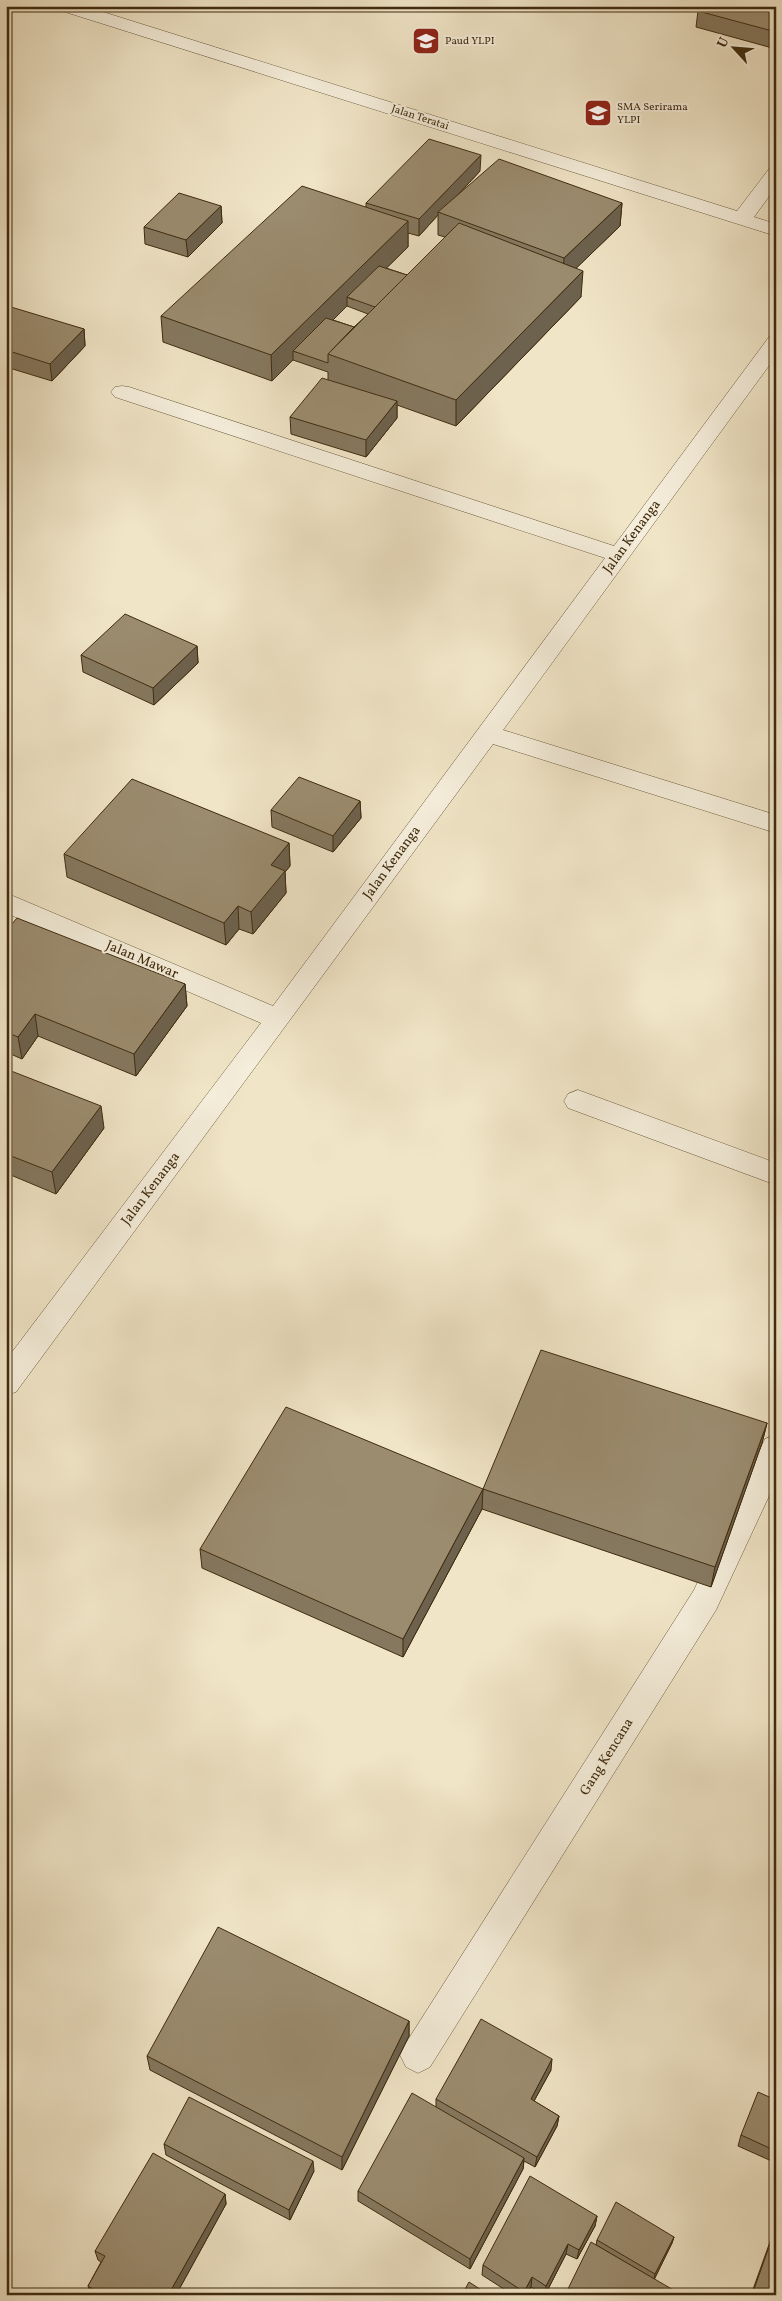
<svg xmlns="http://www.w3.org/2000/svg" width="782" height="2301" font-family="Vollkorn,serif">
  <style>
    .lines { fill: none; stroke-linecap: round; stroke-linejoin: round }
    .minor-casing { stroke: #6b5a3d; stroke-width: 1 }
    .minor { fill: #f5eedb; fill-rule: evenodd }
    .wall { fill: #85785f; stroke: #3f2b0f; fill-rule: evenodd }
    .shaded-wall { fill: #6c624e; stroke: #3f2b0f }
    .building { fill: #9b8c6f; stroke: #3f2b0f }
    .labels { text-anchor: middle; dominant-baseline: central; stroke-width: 4; stroke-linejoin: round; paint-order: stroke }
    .far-poi-label { font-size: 11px; fill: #3f2b0f; stroke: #f5eedb; text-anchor: start }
    .far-street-label { font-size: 11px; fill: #3f2b0f; stroke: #f5eedb }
    .street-label { font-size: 14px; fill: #3f2b0f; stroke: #f5eedb }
  </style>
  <rect width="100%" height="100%" fill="#f0e5c7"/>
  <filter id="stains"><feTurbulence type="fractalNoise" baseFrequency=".004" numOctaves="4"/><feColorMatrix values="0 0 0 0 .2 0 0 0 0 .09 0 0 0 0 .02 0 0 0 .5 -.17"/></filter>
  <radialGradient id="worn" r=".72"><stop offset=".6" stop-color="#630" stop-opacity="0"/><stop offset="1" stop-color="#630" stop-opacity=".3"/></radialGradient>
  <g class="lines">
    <g class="minor-casing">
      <path id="minor" d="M 56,6 L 84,6 L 737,211 L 769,169 L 776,167 L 776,187 L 754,217 L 776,224 L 776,236 L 59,10 Z
        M 776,335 L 776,356 L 503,730 L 776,815 L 776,833 L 493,744 L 16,1392 L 6,1395 L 6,1360 L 261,1023 L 6,913 L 6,893 L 273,1006 L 605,558 L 115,397 L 111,392 L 115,387 L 122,386 L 129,387 L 614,546 L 769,337 Z
        M 578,1090 L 776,1163 L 776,1185 L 568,1108 L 564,1101 L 568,1094 Z
        M 776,1435 L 776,1481 L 716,1610 L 430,2067 L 418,2073 L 406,2067 L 400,2055 L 406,2043 L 694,1590 L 765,1439 Z"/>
    </g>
    <use href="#minor" class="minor"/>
  </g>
  <path class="wall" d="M 702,6 L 776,6 L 776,49 L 696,27 L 698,11 Z
    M 480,171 L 457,196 L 622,203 L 620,226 L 576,268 L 581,297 L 456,426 L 397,405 L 397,418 L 366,457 L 291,434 L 290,417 L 328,380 L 328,372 L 293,360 L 272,381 L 163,342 L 161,316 L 366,207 L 366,203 ZM 438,215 L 438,235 L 445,237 L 407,275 L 386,268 L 408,247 L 408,233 L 419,236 ZM 347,306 L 368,314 L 354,327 L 333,320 Z
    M 221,206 L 222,223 L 188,257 L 145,244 L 144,227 Z
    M 6,312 L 84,329 L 85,346 L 52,381 L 6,367 Z
    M 197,646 L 198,663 L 154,705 L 83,672 L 81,655 Z
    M 360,801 L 361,818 L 333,852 L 272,827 L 271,810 Z
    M 289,843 L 290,866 L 285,872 L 286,893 L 253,934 L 239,929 L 226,945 L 67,877 L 64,854 Z
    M 6,931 L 185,984 L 187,1006 L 136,1076 L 38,1036 L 22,1059 L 6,1052 Z
    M 6,1069 L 104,1128 L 56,1194 L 6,1173 Z
    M 767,1423 L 762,1443 L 711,1587 L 482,1509 L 403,1657 L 202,1568 L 200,1549 L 483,1489 Z
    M 409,2021 L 409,2036 L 342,2170 L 150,2070 L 147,2056 Z
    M 551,2070 L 534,2101 L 559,2116 L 557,2126 L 535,2167 L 524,2161 L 523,2169 L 470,2269 L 358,2201 L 358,2191 L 436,2107 L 436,2099 Z
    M 776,2100 L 776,2163 L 738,2146 L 741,2135 Z
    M 164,2144 L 314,2171 L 290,2220 L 166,2155 Z
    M 225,2194 L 226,2204 L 177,2293 L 180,2295 L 91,2295 L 88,2286 L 101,2262 L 98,2260 L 95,2251 Z
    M 597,2216 L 595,2226 L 577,2259 L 566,2254 L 545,2295 L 531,2287 L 526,2295 L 513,2295 L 482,2275 L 483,2265 Z
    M 776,2225 L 776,2295 L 751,2295 Z
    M 674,2237 L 672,2243 L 654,2279 L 596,2245 L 597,2240 Z"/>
  <path class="shaded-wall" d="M 481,155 L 480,171 L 441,213 L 438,212 L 438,215 L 419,236 L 419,219 Z
    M 622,203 L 620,226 L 563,281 L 564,258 Z
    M 221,206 L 222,223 L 188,257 L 186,240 Z
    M 408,221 L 408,247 L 354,300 L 347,297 L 347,306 L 300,353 L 293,351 L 293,360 L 272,381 L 271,355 Z
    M 583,271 L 581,297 L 456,426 L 456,400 Z
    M 84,329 L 85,346 L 52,381 L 50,364 Z
    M 397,401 L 397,418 L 366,457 L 366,440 Z
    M 197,646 L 198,663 L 154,705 L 153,688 Z
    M 360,801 L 361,818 L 333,852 L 333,836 Z
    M 289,843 L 290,866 L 285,872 L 286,893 L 253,934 L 251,912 L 271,865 Z
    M 238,906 L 239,929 L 226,945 L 224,923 Z
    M 185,984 L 187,1006 L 136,1076 L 134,1054 Z
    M 35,1014 L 38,1036 L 22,1059 L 18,1037 Z
    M 101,1106 L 104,1128 L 56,1194 L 52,1172 Z
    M 767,1423 L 762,1443 L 711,1587 L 715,1567 Z
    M 483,1489 L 482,1509 L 403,1657 L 403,1639 Z
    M 409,2021 L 409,2036 L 342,2170 L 342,2157 Z
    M 552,2059 L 551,2070 L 529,2110 L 531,2099 Z
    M 559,2116 L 557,2126 L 535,2167 L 537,2157 Z
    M 524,2158 L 523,2169 L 470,2269 L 470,2259 Z
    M 313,2161 L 314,2171 L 290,2220 L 289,2210 Z
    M 225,2194 L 226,2204 L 176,2295 L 171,2290 Z
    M 597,2216 L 595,2226 L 577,2259 L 579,2250 Z
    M 674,2237 L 672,2243 L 654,2280 L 655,2274 Z
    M 568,2244 L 566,2254 L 545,2295 L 546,2286 Z
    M 532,2277 L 531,2287 L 526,2295 L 524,2295 L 524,2292 Z"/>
  <path class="building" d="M 702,6 L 771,6 L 776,8 L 776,32 L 698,11 Z
    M 429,139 L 481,155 L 419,219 L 366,203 Z
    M 499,159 L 622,203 L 564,258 L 438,212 Z
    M 302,186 L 408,221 L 271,355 L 161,316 Z
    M 179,193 L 221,206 L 186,240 L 144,227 Z
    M 459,223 L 583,271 L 456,400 L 328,354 Z
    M 379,266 L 407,275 L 375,307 L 347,297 Z
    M 11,307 L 84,329 L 50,364 L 6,350 L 6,312 Z
    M 326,318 L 354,327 L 328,354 L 328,363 L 293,351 Z
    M 322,378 L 397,401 L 366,440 L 290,417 Z
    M 125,614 L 197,646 L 153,688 L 81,655 Z
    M 299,777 L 360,801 L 333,836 L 271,810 Z
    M 132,779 L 289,843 L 271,865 L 285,871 L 251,912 L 238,906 L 224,923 L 64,854 Z
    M 17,918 L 185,984 L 134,1054 L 35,1014 L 18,1037 L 6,1032 L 6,931 Z
    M 6,1069 L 101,1106 L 52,1172 L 6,1154 Z
    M 541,1350 L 767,1423 L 715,1567 L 483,1489 L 403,1639 L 200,1549 L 286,1407 L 483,1489 Z
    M 218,1927 L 409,2021 L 342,2157 L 147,2056 Z
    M 481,2019 L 552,2059 L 531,2099 L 559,2116 L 537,2157 L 436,2099 Z
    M 758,2092 L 776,2100 L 776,2151 L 741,2135 Z
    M 412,2093 L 524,2158 L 470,2259 L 358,2191 Z
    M 189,2097 L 313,2161 L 289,2210 L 164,2144 Z
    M 153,2153 L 225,2194 L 171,2290 L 180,2295 L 103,2295 L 88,2286 L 105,2256 L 95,2251 Z
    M 530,2176 L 597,2216 L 579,2250 L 568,2244 L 546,2286 L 532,2277 L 524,2292 L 483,2265 Z
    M 616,2202 L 674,2237 L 655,2274 L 597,2240 Z
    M 776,2227 L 776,2295 L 752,2295 Z
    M 591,2242 L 682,2295 L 565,2295 Z
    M 469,2282 L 489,2295 L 462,2295 Z"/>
  <defs>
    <g id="school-square" transform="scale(1.4375)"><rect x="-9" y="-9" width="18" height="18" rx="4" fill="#8f2418" stroke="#f5eedb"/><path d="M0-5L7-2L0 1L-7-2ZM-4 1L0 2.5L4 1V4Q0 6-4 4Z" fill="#fff"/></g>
  </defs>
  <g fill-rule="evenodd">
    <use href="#school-square" x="426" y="41"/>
    <use href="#school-square" x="598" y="113"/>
  </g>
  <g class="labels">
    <g class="far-poi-label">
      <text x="445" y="41">Paud YLPI</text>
      <text x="617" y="107">SMA Serirama<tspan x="617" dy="13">YLPI</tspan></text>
    </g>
    <g class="far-street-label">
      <text transform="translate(420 118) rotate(18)">Jalan Teratai</text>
    </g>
    <g class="street-label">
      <text transform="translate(632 537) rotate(-54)">Jalan Kenanga</text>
      <text transform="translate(392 863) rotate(-54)">Jalan Kenanga</text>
      <text transform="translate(142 960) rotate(23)">Jalan Mawar</text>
      <text transform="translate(151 1189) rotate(-53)">Jalan Kenanga</text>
      <text transform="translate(607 1757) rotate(-58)">Gang Kencana</text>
    </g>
  </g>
  <rect width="782" height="2301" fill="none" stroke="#f0e5c7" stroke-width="25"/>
  <rect x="8" y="8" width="767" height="2286" fill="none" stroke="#3f2b0f" stroke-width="2.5"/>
  <rect x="12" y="12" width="757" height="2276" fill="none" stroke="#3f2b0f"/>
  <g transform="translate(734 48) rotate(296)" stroke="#f5eedb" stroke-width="4" paint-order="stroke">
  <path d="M0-4L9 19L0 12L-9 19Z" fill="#3f2b0f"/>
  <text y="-8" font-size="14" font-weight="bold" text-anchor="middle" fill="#3f2b0f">U</text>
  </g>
  <rect width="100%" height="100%" filter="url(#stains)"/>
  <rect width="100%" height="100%" fill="url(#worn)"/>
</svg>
